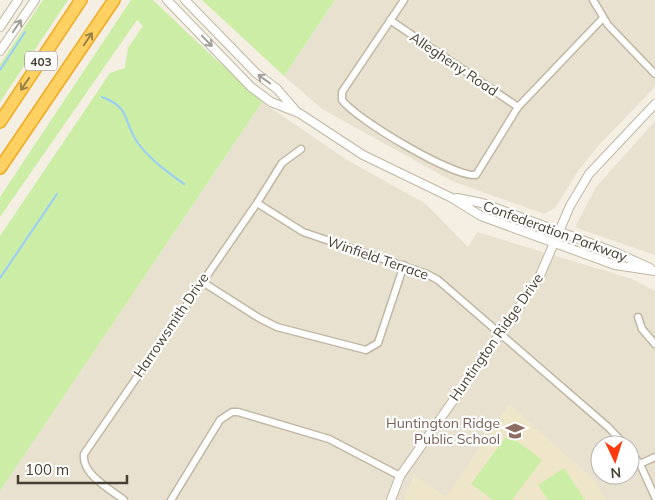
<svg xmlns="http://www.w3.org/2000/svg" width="655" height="500" font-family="Mulish,sans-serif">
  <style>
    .residential { fill: #e8e1d0; fill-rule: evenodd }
    .education { fill: #efe6ca }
    .green { fill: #cbeda6 }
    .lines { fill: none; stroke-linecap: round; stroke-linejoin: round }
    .stream { stroke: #97cdf8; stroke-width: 2 }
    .minor-casing { stroke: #c0b7a4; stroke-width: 9 }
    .tertiary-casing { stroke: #c0b7a4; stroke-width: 10 }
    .motorway-casing { stroke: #efaa21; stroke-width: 14 }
    .minor { stroke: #fff; stroke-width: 6 }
    .tertiary { stroke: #fff; stroke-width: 8 }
    .motorway { stroke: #ffd062; stroke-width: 11 }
    .oneway { stroke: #a29f98 }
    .oneway2 { stroke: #998048 }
    .labels { text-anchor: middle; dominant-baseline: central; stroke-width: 4.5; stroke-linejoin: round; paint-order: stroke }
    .shield { fill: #fff; stroke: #7e7970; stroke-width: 1 }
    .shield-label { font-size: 12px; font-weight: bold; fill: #463f32 }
    .street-label { font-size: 14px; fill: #463f32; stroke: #fff }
    .education-label { font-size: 14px; fill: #785e54; stroke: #fff; text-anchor: end }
  </style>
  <rect width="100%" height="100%" fill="#f4efe2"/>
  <path class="residential" d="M 335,0 L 655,0 L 655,87 L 599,145 L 578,171 L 555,208 L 544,214 L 452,181 L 322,109 L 284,76 Z
    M 262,102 L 347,160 L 426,204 L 468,247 L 477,232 L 632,279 L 655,291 L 655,500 L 0,500 L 0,491 ZM 600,445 L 630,445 L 630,475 L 600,475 Z
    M 655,121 L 655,255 L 577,228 L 576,225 L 596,187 Z"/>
  <path class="education" d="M 509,404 L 595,481 L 606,500 L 404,500 L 414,475 L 446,497 Z"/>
  <path class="green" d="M 43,0 L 68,0 L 0,102 L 0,64 Z
    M 131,0 L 153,0 L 214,58 L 261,96 L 262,102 L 0,491 L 0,236 L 110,73 L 125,68 L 128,48 L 143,26 L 137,20 L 0,217 L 0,197 Z
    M 202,0 L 335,0 L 284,76 Z
    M 508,434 L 542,460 L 512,500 L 493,500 L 471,484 Z
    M 564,468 L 585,500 L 548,500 L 538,485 Z"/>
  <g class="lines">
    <path class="stream" d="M 0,70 L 25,32
      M 102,97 C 132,108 122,121 138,143 C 150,160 168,172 184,184
      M 0,278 L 57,194"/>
    <g class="minor-casing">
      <path id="minor" d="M 404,0 L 342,92 L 342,100 C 357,120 453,177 476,175 L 518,107 L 603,18
        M 593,0 L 608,25 L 655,74
        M 390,20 L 518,107
        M 257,203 L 303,232 L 427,274 L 438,280 L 608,427 L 625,445
        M 201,281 L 259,318 L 277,327 L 366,350 L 378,343 L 404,265
        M 638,317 L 642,329 L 655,344
        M 630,451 L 640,464 L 655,497
        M 640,464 L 655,457
        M 124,500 C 110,489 81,474 84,454 L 257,203 L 282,163 L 301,149
        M 171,500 L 220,420 L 232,412 L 238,412 L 329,439 L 400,476"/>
    </g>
    <g class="tertiary-casing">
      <path id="tertiary" d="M 167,0 L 251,87 L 271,102 L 299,113 L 363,155 L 452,198 L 481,216 L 615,265 L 655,271
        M 185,0 L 256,73 L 277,89 L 297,112
        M 0,27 L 18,0
        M 0,51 L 35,0
        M 457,198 L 482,203 L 617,253 L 650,268
        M 391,500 L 400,476 L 538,280 L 570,206 L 589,174 L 655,104"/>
    </g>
    <g class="motorway-casing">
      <path id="motorway" d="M 0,122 L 81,0
        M 0,168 L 114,0"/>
    </g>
    <use href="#minor" class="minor"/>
    <use href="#tertiary" class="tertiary"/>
    <use href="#motorway" class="motorway"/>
  </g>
  <defs><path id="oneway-shaft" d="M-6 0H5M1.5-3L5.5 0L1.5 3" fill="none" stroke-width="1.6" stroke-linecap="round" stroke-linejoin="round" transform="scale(1.25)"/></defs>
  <g class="oneway">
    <use href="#oneway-shaft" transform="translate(17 26) rotate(-56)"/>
    <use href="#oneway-shaft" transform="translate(207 41) rotate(46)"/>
    <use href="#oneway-shaft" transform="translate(264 79) rotate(-144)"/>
  </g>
  <g class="oneway2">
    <use href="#oneway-shaft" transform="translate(88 39) rotate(-56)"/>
    <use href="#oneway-shaft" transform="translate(25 84) rotate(124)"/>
  </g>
  <defs>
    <g id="school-bare" transform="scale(1.5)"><path d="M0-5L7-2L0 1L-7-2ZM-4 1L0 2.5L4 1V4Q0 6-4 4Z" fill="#8d6e63" stroke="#fff" stroke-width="2.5" paint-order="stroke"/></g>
  </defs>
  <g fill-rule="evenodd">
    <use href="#school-bare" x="515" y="431"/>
  </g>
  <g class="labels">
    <rect class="shield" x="25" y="51.5" width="32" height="19" rx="4"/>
    <g class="shield-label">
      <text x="41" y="61">403</text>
    </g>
    <g class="street-label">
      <text transform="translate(454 64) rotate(34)">Allegheny Road</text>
      <text transform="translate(555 231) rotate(20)">Confederation Parkway</text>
      <text transform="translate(378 258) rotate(19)">Winfield Terrace</text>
      <text transform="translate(171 325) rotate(-56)">Harrowsmith Drive</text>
      <text transform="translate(496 337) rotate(-55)">Huntington Ridge Drive</text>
    </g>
    <g class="education-label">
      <text x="500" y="423">Huntington Ridge<tspan x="500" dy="16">Public School</tspan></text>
    </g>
  </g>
  <g transform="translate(615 460) rotate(176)"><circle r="24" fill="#ffffff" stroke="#b5b2ad"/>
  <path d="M0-4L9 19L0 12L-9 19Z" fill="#ff3a0e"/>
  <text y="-8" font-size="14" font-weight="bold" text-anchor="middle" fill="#463f32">N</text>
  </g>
  <path d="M18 475v8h109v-8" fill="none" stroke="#463f32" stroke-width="2.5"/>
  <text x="25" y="475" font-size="15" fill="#463f32" stroke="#ffffff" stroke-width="4" paint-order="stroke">100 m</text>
</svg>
